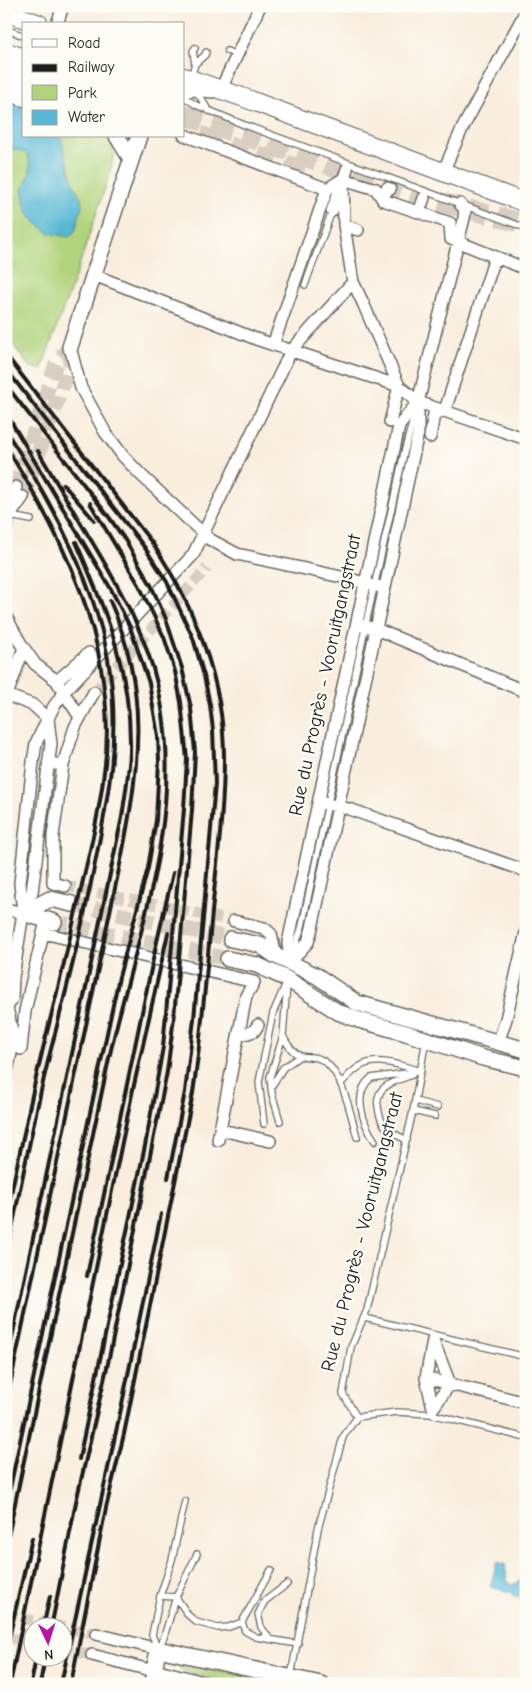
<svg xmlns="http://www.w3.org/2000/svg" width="532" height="1690" font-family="'Comic Neue',sans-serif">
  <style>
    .green { fill: #b0d37c; stroke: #66784c }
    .water { fill: #56b8d5; stroke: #396a78 }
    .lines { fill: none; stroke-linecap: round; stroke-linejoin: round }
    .street-tunnel { stroke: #d8cec1; stroke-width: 11; stroke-dasharray: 11 5.5; stroke-linecap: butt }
    .secondary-tunnel { stroke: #d8cec1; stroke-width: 15; stroke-dasharray: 15 8; stroke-linecap: butt }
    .highway-tunnel { stroke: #d8cec1; stroke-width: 20; stroke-dasharray: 20 10; stroke-linecap: butt }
    .lane-casing { stroke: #696660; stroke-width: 8 }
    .street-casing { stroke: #696660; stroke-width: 14 }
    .secondary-casing { stroke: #696660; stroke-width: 18 }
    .primary-casing { stroke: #696660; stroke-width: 20 }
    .highway-casing { stroke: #696660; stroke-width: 22 }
    .lane { stroke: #fff; stroke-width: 5.5 }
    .street { stroke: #fff; stroke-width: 11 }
    .secondary { stroke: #fff; stroke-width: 15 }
    .primary { stroke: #fff; stroke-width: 18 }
    .highway { stroke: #fff; stroke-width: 20 }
    .rail { stroke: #1c1c1c; stroke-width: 4 }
    .labels { text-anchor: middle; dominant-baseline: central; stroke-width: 4.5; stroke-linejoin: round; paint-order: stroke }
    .street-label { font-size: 19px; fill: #1c1c1c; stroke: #fdfcf7 }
  </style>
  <rect width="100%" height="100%" fill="#fdfcf7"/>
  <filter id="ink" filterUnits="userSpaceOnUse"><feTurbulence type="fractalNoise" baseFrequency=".02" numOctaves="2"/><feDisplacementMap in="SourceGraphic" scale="10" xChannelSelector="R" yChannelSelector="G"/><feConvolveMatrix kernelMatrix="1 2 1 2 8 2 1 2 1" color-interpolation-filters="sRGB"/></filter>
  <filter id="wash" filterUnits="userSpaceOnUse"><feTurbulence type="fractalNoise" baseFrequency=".0096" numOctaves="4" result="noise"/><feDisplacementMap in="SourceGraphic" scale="20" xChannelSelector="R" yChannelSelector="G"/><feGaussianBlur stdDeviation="1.12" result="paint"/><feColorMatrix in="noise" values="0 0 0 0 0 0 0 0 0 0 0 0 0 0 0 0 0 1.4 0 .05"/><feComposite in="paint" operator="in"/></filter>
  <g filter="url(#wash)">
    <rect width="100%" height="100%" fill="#f9eede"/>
    <path class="green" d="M 6,95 L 24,101 L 24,136 L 108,136 L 112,142 L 114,154 L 110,173 L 78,269 L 41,370 L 29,366 L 6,335 Z
      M 181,1662 L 262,1678 L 261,1684 L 234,1684 L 183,1671 L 179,1668 Z"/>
    <path class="water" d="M 6,101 L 24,107 L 24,136 L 60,136 L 74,185 L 81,198 L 82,206 L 75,231 L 69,237 L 49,233 L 31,218 L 26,209 L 22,189 C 31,176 32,169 27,153 L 6,147 Z
      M 497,1562 L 505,1564 L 507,1580 L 511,1585 L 517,1583 L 526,1571 L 526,1586 L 522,1599 L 513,1596 L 513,1593 L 490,1587 Z"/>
  </g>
  <g filter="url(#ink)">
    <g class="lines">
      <path class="street-tunnel" d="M 94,692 L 207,568
        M 65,886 L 234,921
        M 6,1615 L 96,1634
        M 6,1637 L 32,1643
        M 62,1649 L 92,1655"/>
      <path class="secondary-tunnel" d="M 16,487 L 57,361 L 70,347
        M 23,497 L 70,365 L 70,347
        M 72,904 L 231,939
        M 54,922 L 228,959"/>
      <path class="highway-tunnel" d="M 184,115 L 428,199 L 526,224
        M 200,136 L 305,171"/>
      <g class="lane-casing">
        <path id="lane" d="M 6,29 L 24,36
          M 227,51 L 237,55
          M 195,64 L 205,55 L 206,52
          M 191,77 L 195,64 L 193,51 L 195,48
          M 196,91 L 209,111
          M 184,97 L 196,105 L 242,124 L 526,228
          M 305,285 L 332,211
          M 10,516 L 31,520
          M 292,956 L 302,926 L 368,614 L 404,453 L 414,416
          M 283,1036 C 287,1044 292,1053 301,1056 C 307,1058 314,1056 320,1059 C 342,1068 351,1116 357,1137
          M 341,1083 C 347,1078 352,1071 359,1067 C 375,1056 400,1065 417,1070
          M 271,1087 L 283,1068 L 300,1056
          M 415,1101 L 438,1107
          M 413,1111 L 435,1116
          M 280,1121 L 272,1094 L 270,1077 L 283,1036 L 287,984
          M 264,1124 L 259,1082 L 273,1013 L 287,981
          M 407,1140 C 389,1132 380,1127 378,1106 C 377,1101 378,1096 381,1091 C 388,1082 402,1079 412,1075
          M 375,1141 C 363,1124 352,1093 371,1078 L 421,1071
          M 365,1318 L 526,1357
          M 357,1417 L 343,1394 L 351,1347 L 367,1310 L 413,1111 L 426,1040
          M 357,1417 L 397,1412 L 431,1414 L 526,1438
          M 160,1596 L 176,1597
          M 176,1597 L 188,1615 L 196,1622 L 218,1628 L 229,1627 L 242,1622 L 271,1570
          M 242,1622 L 245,1631 L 256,1637 L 298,1644
          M 270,1639 L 261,1627 L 258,1614 L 265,1601 L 287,1584
          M 158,1649 L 152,1635 L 160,1596 L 172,1560 L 185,1501
          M 158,1649 L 164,1637 L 176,1597 L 197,1554
          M 291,1676 L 318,1529 L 343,1437 L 357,1417"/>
      </g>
      <g class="street-casing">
        <path id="street" d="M 57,24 L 63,6
          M 220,91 L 260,6
          M 184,135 L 327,189
          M 443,172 L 462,129 L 526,11
          M 343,179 L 344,225 L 353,282 L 363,303 L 399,386 L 390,422
          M 383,200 L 387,188 L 390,189
          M 332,211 L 347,169
          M 419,212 L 424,198
          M 344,225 L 358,230
          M 94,275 L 256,339 L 399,386 L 418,402 L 526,439
          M 273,345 L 327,189 L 343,179 L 376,189 L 383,200 L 450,223 L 451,239 L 526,269
          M 70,347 L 81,388 L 105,432 L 123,456 L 140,474 L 209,539 L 237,554 L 346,578 L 384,588
          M 430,437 L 434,414 L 445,410 L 495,258
          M 11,514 L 23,497
          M 6,529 L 16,487
          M 6,617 L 21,644 L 35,664 L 57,681 L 59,685
          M 357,624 L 376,629 L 526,692
          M 57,681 L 89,653
          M 8,692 L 24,648
          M 6,695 L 33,705 L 48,719
          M 68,699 L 80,717
          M 55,764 L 63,765 L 75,727 L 94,692
          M 63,765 L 53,836 L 53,883 L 65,886
          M 319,802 L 349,809 L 526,871
          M 6,909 L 23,913
          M 23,912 L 32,892 L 33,884 L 51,744 L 48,719
          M 234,921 L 264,928 L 271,934 L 276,956
          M 43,933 L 254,982 L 246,996 L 218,1140
          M 290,962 L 308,942 L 312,928 L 418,433 L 418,402 L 464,218 L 465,210 L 460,204
          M 290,962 L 288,943 L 399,426 L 418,402
          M 6,1009 L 12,999 L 13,977 L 23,913 L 20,883 L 33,762 L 36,743 L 54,706 L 64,692 L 193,555 L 291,351 L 353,282
          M 238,1036 L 254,1031 L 258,1025
          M 498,1043 L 506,1019 L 526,932
          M 21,1049 L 25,1011 L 45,925
          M 6,1075 L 14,1040 L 7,1008
          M 221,1130 L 270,1141
          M 433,1340 L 450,1384 L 433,1408
          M 433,1340 L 426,1378 L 433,1408
          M 426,1378 L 526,1403
          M 96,1634 L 158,1649
          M 92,1655 L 154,1671 L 150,1684"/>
      </g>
      <g class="secondary-casing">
        <path id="secondary" d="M 184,90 L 194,88 L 212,90
          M 117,136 L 131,159
          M 70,347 L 139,136
          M 23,913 L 50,899 L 72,904
          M 23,913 L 54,922
          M 231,939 L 260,945 L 276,956 L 317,976 L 357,1003 L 526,1050
          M 228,959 L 257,965 L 287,979 L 338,1012 L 359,1020 L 406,1033 L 483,1058 L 526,1068
          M 203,1684 L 154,1671 L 158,1649 L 321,1684"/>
      </g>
      <g class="primary-casing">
        <path id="primary" d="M 6,12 L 39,24
          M 184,77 L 242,97 L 526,203"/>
      </g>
      <g class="highway-casing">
        <path id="highway" d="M 6,53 L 24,59
          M 6,72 L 24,78
          M 6,89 L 24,96"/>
      </g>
      <use href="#lane" class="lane"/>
      <use href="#street" class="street"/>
      <use href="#secondary" class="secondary"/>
      <use href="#primary" class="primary"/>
      <use href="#highway" class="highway"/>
      <path class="rail" d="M 6,355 L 153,544 C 195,607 224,681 224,757 C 224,809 217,861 212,912 C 206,973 202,1033 193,1093 L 124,1434 L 106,1508 L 71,1684
        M 6,369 L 145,548 L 167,582 L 193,638 L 204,676 L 210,705 L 213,730 L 215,784 L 194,1019 L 185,1092 L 168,1178
        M 6,385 L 109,517 L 125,540 L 151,585 L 166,619 L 182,668 L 191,708 L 195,752 L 192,810 L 174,1017 L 167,1072 L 108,1363 L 76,1502 L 51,1628
        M 6,413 L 111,589 L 130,627 L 149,683 L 158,736 L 159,761 L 156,820 L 148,868 L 119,977 L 6,1507
        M 6,431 C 51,501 99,588 110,672 C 120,742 107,805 93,873 C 81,931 67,988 52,1045 C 34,1115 21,1187 6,1257
        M 6,447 C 46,510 90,593 101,668 C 107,702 109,738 104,772 C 99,817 87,862 77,906 C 64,968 47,1029 33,1091 C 24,1133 15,1175 6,1217
        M 63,484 L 94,520
        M 87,1276 L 155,950 L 173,873
        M 6,1366 L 122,817 C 125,796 129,774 130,752 C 132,673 107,613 76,542
        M 6,1404 L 122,855 C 140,764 149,689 110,601
        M 79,1459 L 146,1141 L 163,1047 L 184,809 L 187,759 L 181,702 L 175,671 L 164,637 L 139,585 L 90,503
        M 6,1546 C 41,1385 73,1224 108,1063 C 133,946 182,829 162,708 C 153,648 125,597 94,545 C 75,514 57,483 38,451
        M 43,1628 L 50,1596
        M 6,1651 L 32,1538
        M 10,1684 L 132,1094 L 168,933
        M 31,1684 L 36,1658
        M 40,1684 L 45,1658
        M 61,1684 L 122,1404 L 161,1214"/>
    </g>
  </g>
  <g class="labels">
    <g class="street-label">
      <text transform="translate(325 675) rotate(-78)">Rue du Progrès - Vooruitgangstraat</text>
      <text transform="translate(362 1232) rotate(-76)">Rue du Progrès - Vooruitgangstraat</text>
    </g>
  </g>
  <rect width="532" height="1690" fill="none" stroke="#fdfcf7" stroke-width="25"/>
  <rect x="22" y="22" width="162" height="115" fill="#fdfcf7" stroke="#a3a29f"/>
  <rect x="32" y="39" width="25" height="8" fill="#ffffff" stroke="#a3a29f"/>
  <text x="68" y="48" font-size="15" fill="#1c1c1c">Road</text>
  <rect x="32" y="64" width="25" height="8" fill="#1c1c1c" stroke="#a3a29f"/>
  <text x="68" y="72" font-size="15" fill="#1c1c1c">Railway</text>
  <rect x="32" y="85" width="25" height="15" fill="#b0d37c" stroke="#a3a29f"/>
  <text x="68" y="98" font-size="15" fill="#1c1c1c">Park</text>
  <rect x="32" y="110" width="25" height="15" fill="#56b8d5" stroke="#a3a29f"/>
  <text x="68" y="122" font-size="15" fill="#1c1c1c">Water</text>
  <g transform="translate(48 1642) rotate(176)"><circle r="24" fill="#fdfcf7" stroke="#a3a29f"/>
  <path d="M0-4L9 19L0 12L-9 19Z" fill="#b5179e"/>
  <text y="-8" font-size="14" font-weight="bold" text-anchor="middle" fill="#1c1c1c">N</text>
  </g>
</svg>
